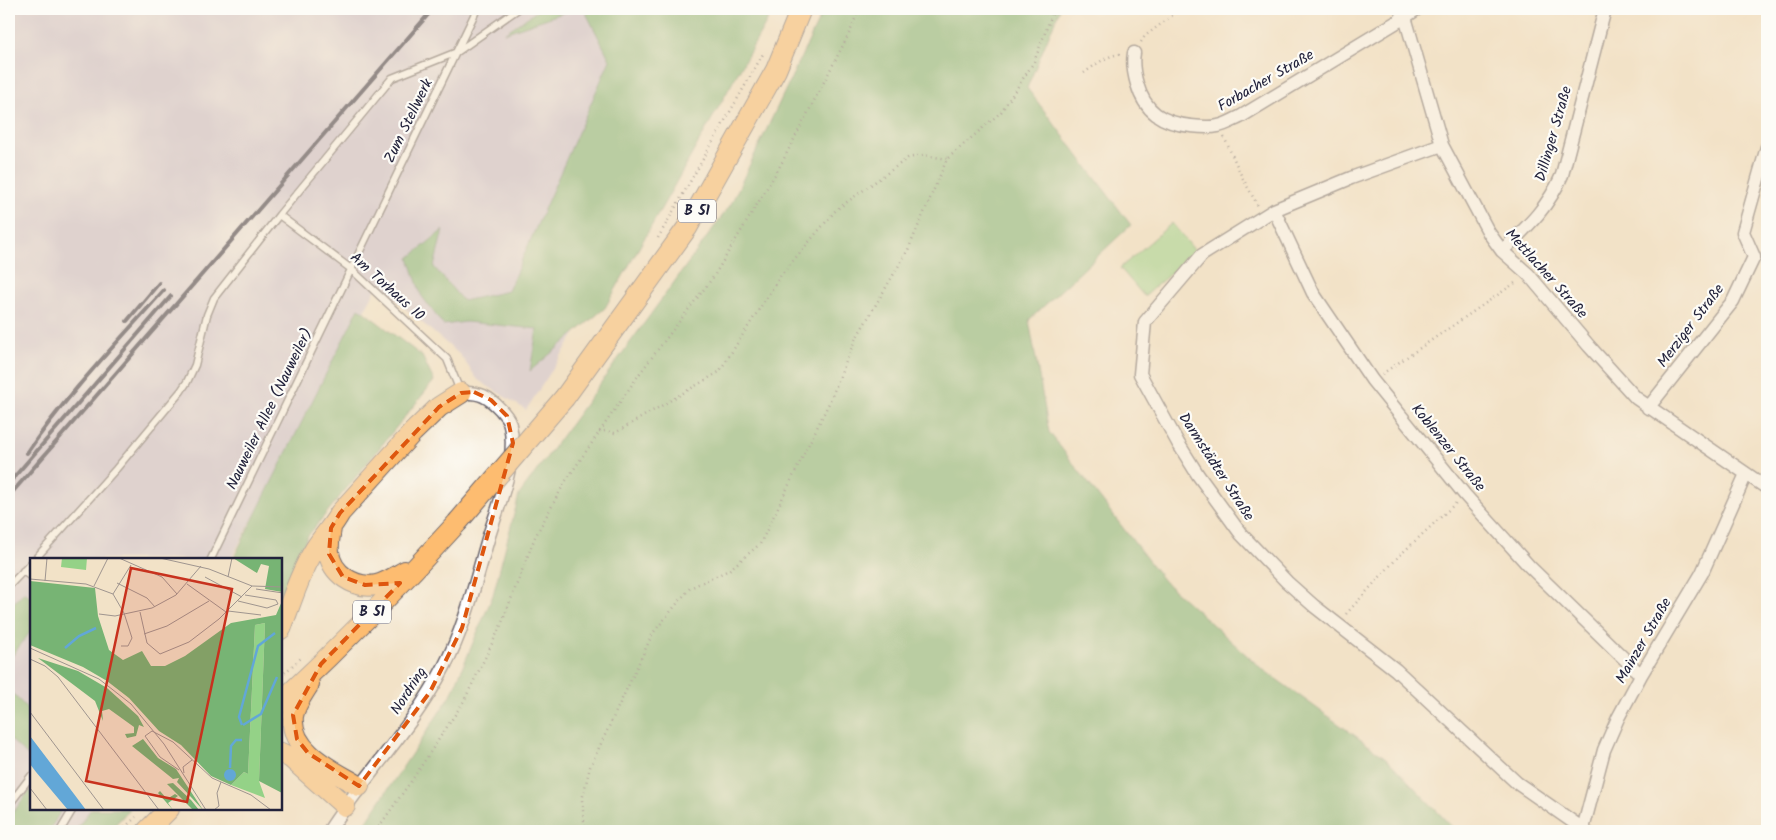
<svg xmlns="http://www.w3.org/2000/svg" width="1776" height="840" font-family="Kalam,sans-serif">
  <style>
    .industrial { fill: #c8bfd8 }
    .green { fill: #94d287; stroke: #5b7a61 }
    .forest { fill: #77b474; stroke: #4c6b58 }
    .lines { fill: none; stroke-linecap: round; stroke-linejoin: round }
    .service-casing { stroke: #6b656c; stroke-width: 9 }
    .minor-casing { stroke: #6b656c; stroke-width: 15 }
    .primary-casing { stroke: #6b656c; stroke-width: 22 }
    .path { stroke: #6b656c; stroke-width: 2.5; stroke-dasharray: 1 4; stroke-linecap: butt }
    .service { stroke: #fff; stroke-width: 6 }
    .minor { stroke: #fff; stroke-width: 12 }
    .primary { stroke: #fdbc70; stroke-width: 20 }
    .rail { stroke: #22223b; stroke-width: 4 }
    .primary-bridge-casing { stroke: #6b656c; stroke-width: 22; stroke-linecap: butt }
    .primary-bridge { stroke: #fdbc70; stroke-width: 20 }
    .marked { fill: none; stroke: #de560e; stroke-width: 4; stroke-dasharray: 10 6; stroke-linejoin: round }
    .labels { text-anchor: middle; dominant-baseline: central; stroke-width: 4.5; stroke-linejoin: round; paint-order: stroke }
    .shield { fill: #fdfcf7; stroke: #646373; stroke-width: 1 }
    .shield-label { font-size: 14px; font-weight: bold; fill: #22223b }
    .street-label { font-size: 15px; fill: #22223b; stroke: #fdfcf7 }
    .inset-river { fill: none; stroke: #62a7d7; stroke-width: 2.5 }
    .inset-road { fill: none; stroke: #9f958f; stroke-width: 1 }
    .view { fill: #c8321e; fill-opacity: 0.15; stroke: #c8321e; stroke-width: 2.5 }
    .inset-edge { fill: none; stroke: #22223b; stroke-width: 2.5 }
  </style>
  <rect width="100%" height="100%" fill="#fdfcf7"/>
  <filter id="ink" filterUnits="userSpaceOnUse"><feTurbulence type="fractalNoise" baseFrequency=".02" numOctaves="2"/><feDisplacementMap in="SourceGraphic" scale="10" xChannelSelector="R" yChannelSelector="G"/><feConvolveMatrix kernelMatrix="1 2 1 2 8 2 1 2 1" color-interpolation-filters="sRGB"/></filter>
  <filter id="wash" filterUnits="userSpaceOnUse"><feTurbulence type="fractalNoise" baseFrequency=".0096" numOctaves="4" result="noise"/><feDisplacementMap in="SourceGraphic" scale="20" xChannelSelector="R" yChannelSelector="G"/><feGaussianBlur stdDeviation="1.12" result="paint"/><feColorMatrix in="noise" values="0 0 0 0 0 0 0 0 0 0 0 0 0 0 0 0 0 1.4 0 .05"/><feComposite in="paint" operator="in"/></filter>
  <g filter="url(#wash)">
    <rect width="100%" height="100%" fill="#f2e2c7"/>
    <path class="industrial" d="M 9,9 L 774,9 L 686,163 L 526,410 L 478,380 L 460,355 L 378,285 L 231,559 L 31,559 L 31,809 L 101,809 L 88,831 L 9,831 Z"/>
    <path class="green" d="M 1172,223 L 1196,252 L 1144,296 L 1120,268 Z"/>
    <path class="forest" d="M 540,9 L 574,9 L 504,33 Z
      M 584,9 L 774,9 L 605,308 L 530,371 L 537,329 L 466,322 L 443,325 L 421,295 L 409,258 L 443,230 L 434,267 L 463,301 L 508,291 L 610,60 Z
      M 824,9 L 1060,9 L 1027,88 L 1131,225 L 1029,320 L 1049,432 L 1164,581 L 1261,668 L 1386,758 L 1456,831 L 360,831 L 451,695 L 493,595 L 519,495 L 731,204 Z
      M 359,308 L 422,356 L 434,381 L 307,537 L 281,602 L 281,559 L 233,559 Z
      M 24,592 L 31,597 L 31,631 L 9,660 L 9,608 Z
      M 9,690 L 31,712 L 31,759 L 9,738 Z
      M 31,788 L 31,809 L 62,809 L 49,831 L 9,831 L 9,818 Z
      M 91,809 L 130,809 L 109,831 L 75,831 Z"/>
  </g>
  <g filter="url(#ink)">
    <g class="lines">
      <g class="service-casing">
        <path id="service" d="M 279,215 L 351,269 L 447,359 L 460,391
          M 35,559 L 116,469 L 181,391 L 187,382 L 195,365 L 207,315 L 214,298 L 279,215 L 392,78 L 457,52 L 518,9
          M 211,559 L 477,9
          M 23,571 L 31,577
          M 9,586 L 31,563
          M 9,805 L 31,776
          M 60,831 L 73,809"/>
      </g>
      <g class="minor-casing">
        <path id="minor" d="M 1400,9 L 1405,17 L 1442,145 L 1489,233 L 1502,251 L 1528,274 L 1589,346 L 1636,398 L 1767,488
          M 1134,53 C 1132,64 1134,74 1137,84 C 1145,112 1162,123 1191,126 C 1200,127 1210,128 1218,126 C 1225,125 1233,120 1240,117 L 1405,17 L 1417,9
          M 1442,145 L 1351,178 L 1274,210 L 1202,255 L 1145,322 L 1140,374 L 1178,443 L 1198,475 L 1241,534 L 1287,582 L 1314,606 L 1396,670 L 1517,783 L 1586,831
          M 1274,210 L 1313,293 L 1372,380 L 1465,495 L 1529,566 L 1641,675
          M 1502,251 C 1527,227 1548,208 1562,175 L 1605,9
          M 1648,408 L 1733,301 L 1754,257 L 1743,232 L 1767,147
          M 1583,829 L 1604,750 L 1618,718 L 1641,675 L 1702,573 L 1746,474
          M 329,831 C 365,775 413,727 444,667 C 465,627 475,583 488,539 C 498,506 518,460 510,425 C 509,418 505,415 501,410 C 488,396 480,392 461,393"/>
      </g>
      <g class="primary-casing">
        <path id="primary" d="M 565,397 L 687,228 L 776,70 L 801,9
          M 331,528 C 330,536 328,543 329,552 C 331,573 354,589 376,585 C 386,583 396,576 405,571
          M 281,629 C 291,602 300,573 315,549 C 323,536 333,526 340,513 L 413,432 L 439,407 L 461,393
          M 309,684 C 303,694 295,704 293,716 C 289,752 334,771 359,786
          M 281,702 C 342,645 401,585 457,523
          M 281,753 L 291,758 L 345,806
          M 147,831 L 169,809"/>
      </g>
      <path class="path" d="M 1141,42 L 1145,36 L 1181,9
        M 1084,73 C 1094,66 1108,54 1122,54
        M 1224,137 L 1242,177 L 1258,206
        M 658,238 L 763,54
        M 1382,374 L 1518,281
        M 599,432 L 605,431 L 615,433 L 719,372 L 781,275 L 836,210 L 908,158 L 923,155 L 947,159
        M 1346,614 L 1399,556 L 1456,503
        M 281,676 L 302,657
        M 121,831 L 136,817
        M 376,831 L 414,777 L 464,701 L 501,625 L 535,537 L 565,482 L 640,373 L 714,276 L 779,168 L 850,32 L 859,9
        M 585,831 L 582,800 L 590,767 L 653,633 L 690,588 L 729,570 L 760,544 L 829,403 L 855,340 L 908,250 L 947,159 L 1001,112 L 1034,62 L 1054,9"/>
      <use href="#service" class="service"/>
      <use href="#minor" class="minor"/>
      <use href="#primary" class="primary"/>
      <path class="rail" d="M 127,321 L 159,283
        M 27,453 C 67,394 117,343 164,290
        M 9,483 L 171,296
        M 9,496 L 433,9"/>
      <g class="primary-bridge-casing">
        <path id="primary-bridge" d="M 457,523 L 565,397"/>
      </g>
      <use href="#primary-bridge" class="primary-bridge"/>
    </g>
  </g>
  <path d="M0 0H1776V840H0ZM 474,392 L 491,400 L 507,416 L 513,443 L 462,628 L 430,692 L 359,786 L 308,753 L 297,739 L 293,715 L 321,664 L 400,583 L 365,585 L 343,577 L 329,554 L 331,528 L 340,513 L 439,407 L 461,393 Z" fill="#f2e2c7" fill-opacity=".55" fill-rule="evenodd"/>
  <path class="marked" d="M 474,392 L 491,400 L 507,416 L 513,443 L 462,628 L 430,692 L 359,786 L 308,753 L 297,739 L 293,715 L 321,664 L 400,583 L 365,585 L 343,577 L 329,554 L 331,528 L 340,513 L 439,407 L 461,393 Z"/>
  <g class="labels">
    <g class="shield">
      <rect x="678" y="199.5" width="38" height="23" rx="4"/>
      <rect x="353" y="600.5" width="38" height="23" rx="4"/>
    </g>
    <g class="shield-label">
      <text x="697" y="211">B 51</text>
      <text x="372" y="612">B 51</text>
    </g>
    <g class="street-label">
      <text transform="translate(1266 81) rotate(-30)">Forbacher Straße</text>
      <text transform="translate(409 121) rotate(-64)">Zum Stellwerk</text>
      <text transform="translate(1554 134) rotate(-74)">Dillinger Straße</text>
      <text transform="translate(1546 274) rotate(48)">Mettlacher Straße</text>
      <text transform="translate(387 287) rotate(42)">Am Torhaus 10</text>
      <text transform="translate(1691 326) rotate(-53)">Merziger Straße</text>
      <text transform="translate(270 409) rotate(-64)">Nauweiler Allee (Nauweiler)</text>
      <text transform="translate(1448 448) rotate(51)">Koblenzer Straße</text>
      <text transform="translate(1216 467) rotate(57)">Darmstädter Straße</text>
      <text transform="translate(1644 641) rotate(-60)">Mainzer Straße</text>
      <text transform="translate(409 691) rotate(-57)">Nordring</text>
    </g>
  </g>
  <g transform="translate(30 558)">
    <rect width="252" height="252" fill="#f2e2c7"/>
    <path d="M 32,0 L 57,0 L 56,12 L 31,9 ZM 235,65 L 229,223 L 235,240 L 201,227 L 214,214 L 218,216 L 225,67 Z" fill="#94d287"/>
    <path d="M 203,0 L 252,0 L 252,34 L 235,31 L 239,8 L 231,6 L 227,15 ZM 0,23 L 65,30 L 68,58 L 79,92 L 93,102 L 112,93 L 121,108 L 135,108 L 155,98 L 201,65 L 246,57 L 252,43 L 252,235 L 229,223 L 235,65 L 225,67 L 218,216 L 214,214 L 201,227 L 181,218 L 151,187 L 129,173 L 99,140 L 77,123 L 53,109 L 0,87 ZM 8,100 L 48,113 L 77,130 L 108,158 L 114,169 L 109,167 L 106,178 L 97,180 L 95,176 L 104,175 L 104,169 L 79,151 L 72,153 L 73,163 L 65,143 ZM 113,181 L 128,200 L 146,211 L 173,252 L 147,224 L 149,220 L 143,221 L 102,188 ZM 143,225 L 161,242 L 169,252 L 163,252 L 137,226 ZM 130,233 L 137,241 L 145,236 L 148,238 L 138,245 L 143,252 L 128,235 Z" fill="#77b474"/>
    <path d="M 0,178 L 44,236 L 56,252 L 38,252 L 6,214 L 0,206 ZM194 217a6 6 0 1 1 12 0a6 6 0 1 1-12 0Z" fill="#62a7d7"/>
    <path class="inset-river" d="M 35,90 L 49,78 L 66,70M 212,167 L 209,159 L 228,88 L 245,75M 213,167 L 231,156 L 247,119M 200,210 L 201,188 L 206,182 L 212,182"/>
    <path class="inset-road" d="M 89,0 L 132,19 L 147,36M 130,0 L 179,11 L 222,28 L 253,29M 175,19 L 212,39M 198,19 L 202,0M 0,21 L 56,26 L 83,36M 15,23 L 17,0M 87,25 L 117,40 L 125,49M 157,26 L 196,54M 64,28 L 78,0M 226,31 L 253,35M 83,36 L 94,55 L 102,80 L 98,88 L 91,88M 83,36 L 101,7M 208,43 L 237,50 L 248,46 L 246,42 L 215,37M 198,53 L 231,57M 110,54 L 117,85 L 130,96 L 159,84 L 189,61 L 222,28M 69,56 L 85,58 L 122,50 L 146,37 L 171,8M 114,76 L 137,68 L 179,43M 0,90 L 69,121 L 101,146 L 134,186 L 176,252M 0,101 L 15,108 L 28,119 L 129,252M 0,154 L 74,252M 115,178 L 122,173 L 143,184 L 182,220 L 221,237 L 241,252M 115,178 L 130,199 L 149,212M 154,215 L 153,209 L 162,202M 0,230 L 17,252M 184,252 L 189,248 L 187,235 L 191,224"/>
    <path class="view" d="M 101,10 L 202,31 L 157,244 L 56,223 Z"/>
    <rect width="252" height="252" class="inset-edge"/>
  </g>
  <rect width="1776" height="840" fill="none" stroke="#fdfcf7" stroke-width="30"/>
</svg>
